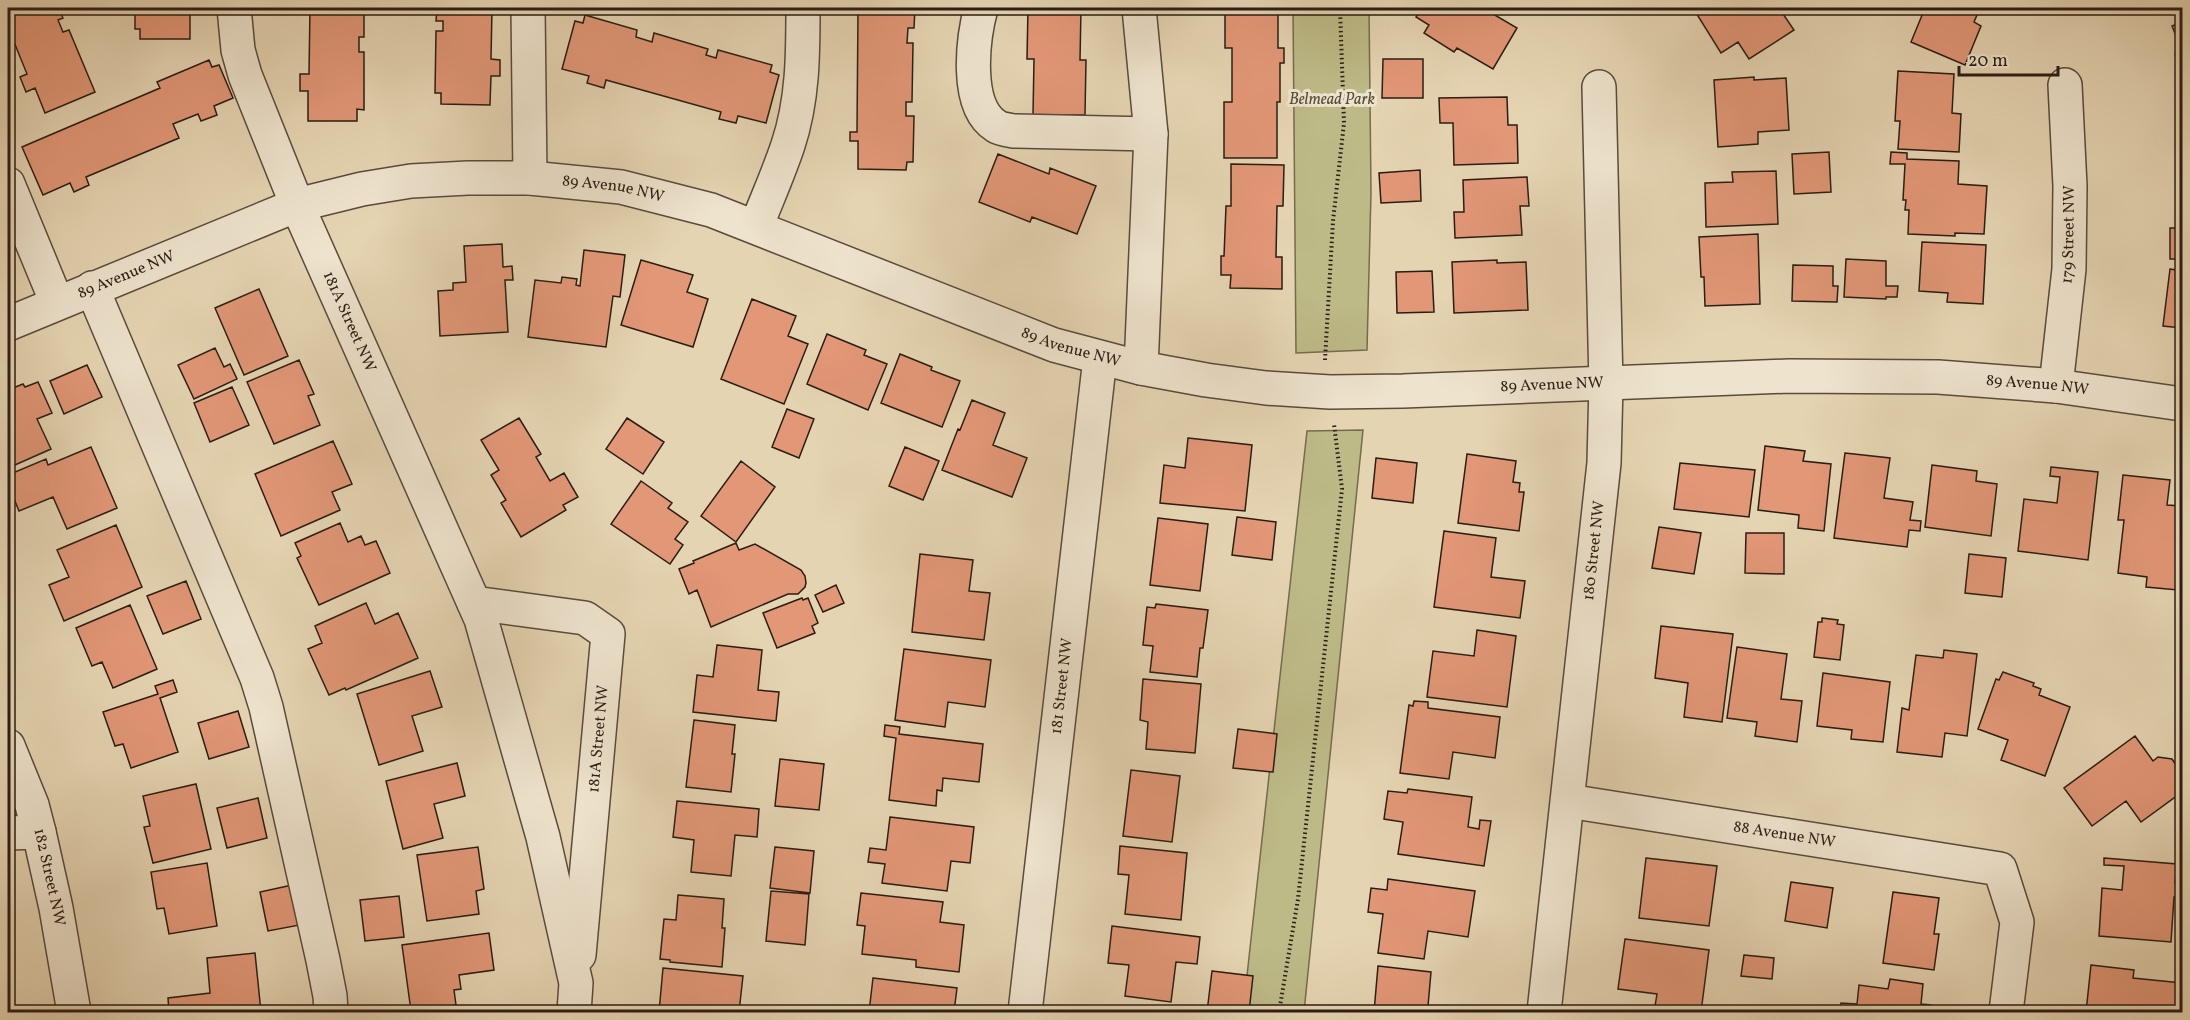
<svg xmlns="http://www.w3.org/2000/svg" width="2190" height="1020" font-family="Vollkorn,serif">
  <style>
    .green { fill: #bdba87; stroke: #746c4e; stroke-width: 1.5 }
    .building { fill: #e29777; stroke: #2a1d14; stroke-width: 1.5 }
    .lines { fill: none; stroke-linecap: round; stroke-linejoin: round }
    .minor-casing { stroke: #594b3c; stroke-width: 36 }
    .path { stroke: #2a1d14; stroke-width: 4; stroke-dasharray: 1.5 3; stroke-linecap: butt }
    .minor { stroke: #eee3cd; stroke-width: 33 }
    .labels { text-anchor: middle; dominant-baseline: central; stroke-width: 6; stroke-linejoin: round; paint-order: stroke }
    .park-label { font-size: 16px; font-style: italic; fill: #564c36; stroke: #eee3cd }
    .street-label { font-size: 16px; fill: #2a1d14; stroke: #eee3cd }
  </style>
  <rect width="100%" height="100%" fill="#e5d4b2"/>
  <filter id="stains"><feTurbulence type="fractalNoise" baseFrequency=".00333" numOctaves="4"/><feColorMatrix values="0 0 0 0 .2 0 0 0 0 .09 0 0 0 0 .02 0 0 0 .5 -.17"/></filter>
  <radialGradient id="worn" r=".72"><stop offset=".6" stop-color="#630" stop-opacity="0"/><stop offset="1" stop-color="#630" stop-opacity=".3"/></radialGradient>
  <path class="green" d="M 1293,8 L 1369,8 L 1371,192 L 1367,350 L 1296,353 Z
    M 1363,430 L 1304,1012 L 1243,1012 L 1307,431 Z"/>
  <path class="building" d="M 8,8 L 58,8 L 63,18 L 58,20 L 63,32 L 69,30 L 95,92 L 45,113 L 35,88 L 26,92 L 20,77 L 27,74 L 8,27 Z
    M 135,8 L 198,8 L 198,9 L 190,9 L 190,39 L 140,39 L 140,29 L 135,29 Z
    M 310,8 L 364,8 L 364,37 L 359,37 L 359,52 L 364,52 L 364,110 L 357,109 L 357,121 L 308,121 L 308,91 L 300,91 L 300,74 L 309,74 Z
    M 437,8 L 492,8 L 491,59 L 500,60 L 500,76 L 491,76 L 490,105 L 441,104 L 441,93 L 435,93 L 436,31 L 443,31 L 443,21 L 436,21 Z
    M 851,8 L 915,8 L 914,28 L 908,28 L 907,43 L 913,43 L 912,102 L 906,102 L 906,116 L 914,116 L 913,162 L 907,162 L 906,170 L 858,169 L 858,141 L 850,141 L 850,132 L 857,132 L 858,8 Z
    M 1028,8 L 1081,8 L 1080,60 L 1086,60 L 1085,115 L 1033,115 L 1034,59 L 1027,59 Z
    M 1225,8 L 1278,8 L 1278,48 L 1284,48 L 1284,63 L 1280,63 L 1280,102 L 1277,102 L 1277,158 L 1224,158 L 1224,102 L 1232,102 L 1232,48 L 1225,48 Z
    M 1422,8 L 1483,8 L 1517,28 L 1493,69 L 1457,48 L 1454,52 L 1424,33 L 1429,25 L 1416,17 Z
    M 1693,8 L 1779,8 L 1794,30 L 1749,59 L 1738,42 L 1721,53 Z
    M 1925,8 L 1980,8 L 1974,22 L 1981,26 L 1965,65 L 1911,42 Z
    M 585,15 L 637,30 L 636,37 L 652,42 L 654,33 L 708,49 L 706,55 L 716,58 L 718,50 L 772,65 L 770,72 L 779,75 L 766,123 L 738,116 L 736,123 L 719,119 L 721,112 L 606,80 L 604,88 L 587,83 L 589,76 L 562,69 L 575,21 L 583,23 Z
    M 2182,22 L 2182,74 L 2175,54 L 2182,51 L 2172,26 Z
    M 1383,59 L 1423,59 L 1423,98 L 1382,98 Z
    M 209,60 L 212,67 L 219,65 L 233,98 L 214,106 L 217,115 L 201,121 L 198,114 L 173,124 L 179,138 L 86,177 L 89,185 L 74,192 L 70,183 L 43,195 L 22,147 L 160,88 L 157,82 Z
    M 1898,71 L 1954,74 L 1952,113 L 1961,114 L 1959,152 L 1898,149 L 1900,121 L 1895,121 Z
    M 1754,77 L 1754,80 L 1786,78 L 1789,130 L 1758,132 L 1758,144 L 1718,147 L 1714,80 Z
    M 1507,97 L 1508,125 L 1517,125 L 1518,163 L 1454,165 L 1453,123 L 1440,123 L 1439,98 Z
    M 2180,142 L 2182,142 L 2182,187 L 2179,187 Z
    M 1829,152 L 1831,192 L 1794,194 L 1792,154 Z
    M 1891,152 L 1907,153 L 1907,159 L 1959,161 L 1958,184 L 1987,186 L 1984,234 L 1955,233 L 1955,236 L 1908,234 L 1909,210 L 1905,210 L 1906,200 L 1903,200 L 1905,164 L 1890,164 Z
    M 998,154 L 1049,174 L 1050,168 L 1096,186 L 1077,234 L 1032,217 L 1030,222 L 979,202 Z
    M 1231,164 L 1284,165 L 1283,206 L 1277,206 L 1276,257 L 1282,257 L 1282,289 L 1230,288 L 1231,275 L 1221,275 L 1221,256 L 1224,256 L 1226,206 L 1231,206 Z
    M 1420,170 L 1421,201 L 1381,203 L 1379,173 Z
    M 1776,171 L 1778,224 L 1706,227 L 1705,183 L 1733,182 L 1732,172 Z
    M 1527,177 L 1529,206 L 1520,206 L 1522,235 L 1455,238 L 1454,212 L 1464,212 L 1463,180 Z
    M 2177,203 L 2182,203 L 2182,259 L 2170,259 L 2170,228 L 2177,228 Z
    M 1758,234 L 1760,304 L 1705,306 L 1704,277 L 1701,277 L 1699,237 Z
    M 1922,242 L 1986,245 L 1983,304 L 1947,302 L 1948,293 L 1919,291 Z
    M 502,244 L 503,267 L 512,266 L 513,280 L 505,280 L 508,332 L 440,336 L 438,291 L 453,290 L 453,283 L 466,282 L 464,246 Z
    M 584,250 L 625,255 L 620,297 L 613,296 L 606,347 L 528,337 L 535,280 L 561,283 L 562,277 L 577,279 L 576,285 L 580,286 Z
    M 1846,259 L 1886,261 L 1886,286 L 1898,286 L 1897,297 L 1886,297 L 1886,299 L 1844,297 Z
    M 641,260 L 693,275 L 687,292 L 708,299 L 693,347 L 621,325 Z
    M 1497,260 L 1497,263 L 1526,262 L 1528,310 L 1454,313 L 1452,262 Z
    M 1793,265 L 1833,266 L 1833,286 L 1838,286 L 1837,302 L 1792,301 Z
    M 2170,269 L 2182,271 L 2182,328 L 2163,326 Z
    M 1432,271 L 1434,312 L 1397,313 L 1396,272 Z
    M 259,289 L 288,356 L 244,375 L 215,308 Z
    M 752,299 L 796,316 L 788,336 L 808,344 L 784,404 L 721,379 Z
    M 827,334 L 866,350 L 864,355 L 887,364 L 868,410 L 807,384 Z
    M 215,348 L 224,367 L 230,364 L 237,379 L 194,399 L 178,365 Z
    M 900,354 L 932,367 L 931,370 L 960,381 L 942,427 L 881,403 Z
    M 299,360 L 314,394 L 308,396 L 320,425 L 274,444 L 247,382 Z
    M 87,365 L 102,397 L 64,414 L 50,381 Z
    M 38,382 L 52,413 L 37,419 L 51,449 L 8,468 L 8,390 L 23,384 L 25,387 Z
    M 232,387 L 249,425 L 210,442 L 194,403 Z
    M 972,400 L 1005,413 L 993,445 L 1027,458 L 1012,497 L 942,470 L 958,429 L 960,430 Z
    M 787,409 L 814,419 L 799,458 L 772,447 Z
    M 519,418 L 541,454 L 536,457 L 550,481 L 564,473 L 578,497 L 563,505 L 566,510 L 521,537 L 501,503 L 506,500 L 491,475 L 499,470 L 481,440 Z
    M 627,418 L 664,442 L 643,474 L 606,449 Z
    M 1188,438 L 1252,445 L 1245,511 L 1160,503 L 1164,465 L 1185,468 Z
    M 333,441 L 352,484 L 332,492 L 340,510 L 281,536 L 255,474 Z
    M 1765,446 L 1805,451 L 1803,461 L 1831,464 L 1824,531 L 1798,528 L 1799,515 L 1758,510 Z
    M 91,447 L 117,508 L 67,529 L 53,497 L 19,511 L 8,484 L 8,475 L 46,459 L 48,465 Z
    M 905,447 L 939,461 L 923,500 L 889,486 Z
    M 1845,453 L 1890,458 L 1884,498 L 1913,502 L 1910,520 L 1921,521 L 1920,531 L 1909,530 L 1907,547 L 1834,538 Z
    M 1467,454 L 1516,461 L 1513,482 L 1520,483 L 1519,492 L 1524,492 L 1519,531 L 1458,523 Z
    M 1376,458 L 1417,463 L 1413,503 L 1372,498 Z
    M 741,461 L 775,487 L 736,542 L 701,516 Z
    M 1680,463 L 1755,470 L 1749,517 L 1674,509 Z
    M 1932,465 L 1977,471 L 1976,481 L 1997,484 L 1991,536 L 1925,527 Z
    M 2051,467 L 2098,472 L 2088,560 L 2018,551 L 2024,499 L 2057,503 L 2060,477 L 2050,476 Z
    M 2123,475 L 2170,480 L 2167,505 L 2182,506 L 2182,553 L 2178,590 L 2146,587 L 2147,577 L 2118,573 L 2124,520 L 2118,520 Z
    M 641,481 L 672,503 L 668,508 L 688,522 L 675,539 L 683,545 L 670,564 L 611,524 Z
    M 1237,517 L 1276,522 L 1272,560 L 1232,555 Z
    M 1158,518 L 1208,524 L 1200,591 L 1150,585 Z
    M 340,523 L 348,542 L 361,536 L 365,545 L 376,541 L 390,573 L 319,605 L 297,558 L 301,556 L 295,543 Z
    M 116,525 L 142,587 L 64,621 L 49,585 L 69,577 L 57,550 Z
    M 1659,527 L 1701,533 L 1694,574 L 1652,568 Z
    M 1444,531 L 1496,538 L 1491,577 L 1525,581 L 1520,618 L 1434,607 Z
    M 1746,533 L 1784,533 L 1784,574 L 1745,573 Z
    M 736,543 L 739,550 L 755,544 L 801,570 L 805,576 L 806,583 L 805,587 L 798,594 L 788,594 L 711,627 L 697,590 L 689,594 L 679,569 L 694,563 L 693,561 Z
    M 920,554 L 973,560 L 969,591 L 990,593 L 984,640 L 912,632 Z
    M 1969,554 L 2006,558 L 2002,597 L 1965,593 Z
    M 186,581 L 201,619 L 163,634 L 147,596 Z
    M 836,585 L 844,603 L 823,612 L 815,595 Z
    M 802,598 L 803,600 L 808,598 L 818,623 L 812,626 L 815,633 L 777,648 L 763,613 Z
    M 366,603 L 375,624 L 398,613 L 418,658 L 346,690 L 345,688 L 329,695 L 308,649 L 322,643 L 315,626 Z
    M 1156,604 L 1208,610 L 1203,648 L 1200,648 L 1197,677 L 1150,672 L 1153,646 L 1143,645 L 1147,607 L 1155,608 Z
    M 130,605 L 157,669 L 113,688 L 102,662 L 92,666 L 76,628 Z
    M 1822,618 L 1838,620 L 1837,624 L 1844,625 L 1840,660 L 1814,657 L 1818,622 L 1822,622 Z
    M 1661,626 L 1733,634 L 1722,722 L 1684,717 L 1688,683 L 1655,678 Z
    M 1477,630 L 1516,636 L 1507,707 L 1427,697 L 1433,651 L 1474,656 Z
    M 717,645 L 762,650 L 758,690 L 779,692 L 776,721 L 693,712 L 697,675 L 713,677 Z
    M 1737,647 L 1787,654 L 1781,699 L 1802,701 L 1797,742 L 1755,736 L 1757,722 L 1727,718 Z
    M 904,649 L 991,660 L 985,707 L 948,702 L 945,727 L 895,720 Z
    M 1944,650 L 1977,654 L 1967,736 L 1945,733 L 1942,757 L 1897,752 L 1902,708 L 1909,710 L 1916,655 L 1943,658 Z
    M 430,671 L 442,707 L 412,716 L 423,751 L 379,765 L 357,694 Z
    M 2003,672 L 2034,683 L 2033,686 L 2041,689 L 2039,695 L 2070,707 L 2045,776 L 2001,760 L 2008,740 L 1978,729 L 1996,679 L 1999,680 Z
    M 1823,673 L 1890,682 L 1883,742 L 1851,739 L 1852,730 L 1817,726 Z
    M 1143,679 L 1201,684 L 1195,753 L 1146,749 L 1148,722 L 1140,720 Z
    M 173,680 L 177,692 L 160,698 L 178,752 L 131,768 L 123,744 L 115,746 L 103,712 L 158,694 L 155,686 Z
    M 1414,701 L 1428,702 L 1428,708 L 1500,717 L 1495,758 L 1453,752 L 1449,779 L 1400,773 L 1409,705 L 1413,706 Z
    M 238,711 L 249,747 L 209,759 L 198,723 Z
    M 694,720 L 735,725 L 732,754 L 735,754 L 731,792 L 686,787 Z
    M 885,725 L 900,727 L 899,734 L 983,744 L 979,782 L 943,778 L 942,791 L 937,790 L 936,806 L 889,800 L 896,738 L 884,736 Z
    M 1238,729 L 1277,734 L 1273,772 L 1233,768 Z
    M 2135,736 L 2153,761 L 2158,757 L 2172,759 L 2182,774 L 2182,792 L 2141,822 L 2126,801 L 2092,826 L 2064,788 Z
    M 780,759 L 824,764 L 819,810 L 775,806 Z
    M 457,763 L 465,796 L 434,804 L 443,838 L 403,849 L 386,781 Z
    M 1131,770 L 1180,776 L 1172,842 L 1123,836 Z
    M 196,784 L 211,849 L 153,863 L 144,827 L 150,826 L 143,796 Z
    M 1408,789 L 1472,797 L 1468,827 L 1479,829 L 1480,820 L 1491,821 L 1484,866 L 1398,854 L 1403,822 L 1384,819 L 1388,791 L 1407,793 Z
    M 258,798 L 267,838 L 227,848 L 217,808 Z
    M 677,801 L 759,809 L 757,837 L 735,835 L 731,876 L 691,872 L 694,840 L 673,837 Z
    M 890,817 L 974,827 L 970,863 L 951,861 L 947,891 L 882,883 L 885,864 L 868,862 L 870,848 L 886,850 Z
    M 1120,846 L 1187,853 L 1181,920 L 1125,914 L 1129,875 L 1118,874 Z
    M 478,847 L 484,889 L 476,891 L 479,914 L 427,921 L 417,855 Z
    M 775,847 L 814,851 L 810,893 L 770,888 Z
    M 1646,858 L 1717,866 L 1709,926 L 1639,918 Z
    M 2104,858 L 2177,864 L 2175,883 L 2182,883 L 2182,898 L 2174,897 L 2171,942 L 2099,936 L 2102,888 L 2122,890 L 2124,866 L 2104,865 Z
    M 207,863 L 217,926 L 169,934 L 164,908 L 157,909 L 151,872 Z
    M 1388,879 L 1475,891 L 1468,937 L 1428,931 L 1424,959 L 1378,953 L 1383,914 L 1368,912 L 1371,888 L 1387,890 Z
    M 1791,882 L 1833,888 L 1827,928 L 1785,921 Z
    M 297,884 L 305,924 L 268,931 L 260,892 Z
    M 771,891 L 809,894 L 805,945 L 766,941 Z
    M 1893,892 L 1939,898 L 1934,934 L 1939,934 L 1934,970 L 1883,963 Z
    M 861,893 L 943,902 L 940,922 L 964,925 L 959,972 L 916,967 L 916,960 L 862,954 L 865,926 L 857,925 Z
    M 678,895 L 724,899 L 722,928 L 725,928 L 722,967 L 670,962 L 670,960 L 660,959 L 664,919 L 676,920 Z
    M 399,896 L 404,937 L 365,941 L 360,900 Z
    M 1112,926 L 1200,937 L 1197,964 L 1176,962 L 1171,1002 L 1125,996 L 1129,965 L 1108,963 Z
    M 489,933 L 494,970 L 459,975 L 461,989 L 454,990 L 456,1005 L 411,1011 L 402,945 Z
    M 1625,939 L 1709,950 L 1701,1012 L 1654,1012 L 1657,994 L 1618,989 Z
    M 255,953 L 261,1012 L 169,1012 L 168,998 L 210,993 L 207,958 Z
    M 1744,955 L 1774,958 L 1772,979 L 1741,976 Z
    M 2091,965 L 2134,970 L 2133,978 L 2182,983 L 2182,1012 L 2086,1012 Z
    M 1378,966 L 1431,972 L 1428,1006 L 1463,1010 L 1463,1012 L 1374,1012 Z
    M 663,968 L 743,976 L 739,1012 L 659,1012 Z
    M 1212,971 L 1253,976 L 1249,1012 L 1207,1012 Z
    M 873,978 L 957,988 L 954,1012 L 869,1012 Z
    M 1890,979 L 1923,984 L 1921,1004 L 1931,1005 L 1931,1012 L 1839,1012 L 1841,1003 L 1857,1004 L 1859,985 L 1888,989 Z"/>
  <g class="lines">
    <g class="minor-casing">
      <g id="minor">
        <path id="s1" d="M 234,8 L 238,50 L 245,75 L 297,205 L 481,619 L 543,837 L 576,983 L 574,1012"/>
        <path d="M 528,8 L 530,178"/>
        <path d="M 981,8 C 973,38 964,106 996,126 C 1000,129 1008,130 1014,131 L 1151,134"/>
        <path d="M 1139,8 L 1151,134 L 1141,368"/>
        <path d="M 8,184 L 57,303"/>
        <path d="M 756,227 C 767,199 779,172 788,145 C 803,100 803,54 803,8"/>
        <path d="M 92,288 L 257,678 L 266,707 L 323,960 L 330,996 L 331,1012"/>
        <path id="s2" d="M 8,324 L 297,205 L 362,189 L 411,181 L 468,178 L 530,178 L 621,187 L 711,210 L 1054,345 L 1141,368 L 1206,380 L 1266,388 L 1330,392 L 1403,391 L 1789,376 L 1938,377 L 2056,386 L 2182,404"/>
        <path id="s3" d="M 2056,386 L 2069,269 L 2070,186 L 2065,85"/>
        <path d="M 474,603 L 585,618 L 608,634 L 579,955"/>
        <path id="s4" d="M 8,746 L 32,805 L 39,832 L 56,908 L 74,1012"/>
        <path id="s5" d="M 1568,801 L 2000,869 L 2017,922 L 2006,1012"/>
        <path d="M 8,833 L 39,832"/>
        <path id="s6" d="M 1025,1012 L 1100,358"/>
        <path id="s7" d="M 1544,1012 L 1604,463 L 1606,384 L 1599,87"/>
      </g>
    </g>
    <path class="path" d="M 1325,360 L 1333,221 L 1344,123 L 1340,8
      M 1279,1012 L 1298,899 L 1342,489 L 1334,424"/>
    <use href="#minor" class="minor"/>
  </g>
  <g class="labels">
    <g class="park-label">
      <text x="1332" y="100">Belmead Park</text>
    </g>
    <g class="street-label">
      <text stroke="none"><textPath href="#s2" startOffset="632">89 Avenue NW</textPath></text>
      <text stroke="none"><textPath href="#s3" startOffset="152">179 Street NW</textPath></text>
      <text stroke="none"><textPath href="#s2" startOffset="128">89 Avenue NW</textPath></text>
      <text stroke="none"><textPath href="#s1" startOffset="336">181A Street NW</textPath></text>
      <text stroke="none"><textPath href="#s2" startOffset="1118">89 Avenue NW</textPath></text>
      <text stroke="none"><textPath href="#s2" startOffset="1604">89 Avenue NW</textPath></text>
      <text stroke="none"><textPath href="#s2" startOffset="2090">89 Avenue NW</textPath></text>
      <text stroke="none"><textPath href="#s7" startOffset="464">180 Street NW</textPath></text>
      <text stroke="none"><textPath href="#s6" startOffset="328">181 Street NW</textPath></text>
      <text transform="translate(599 739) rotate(-85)">181A Street NW</text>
      <text stroke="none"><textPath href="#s5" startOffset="219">88 Avenue NW</textPath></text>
      <text stroke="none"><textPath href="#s4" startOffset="138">182 Street NW</textPath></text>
    </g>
  </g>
  <rect width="2190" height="1020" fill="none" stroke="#e5d4b2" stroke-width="30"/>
  <rect x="9" y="9" width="2172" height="1002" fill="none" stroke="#2a1d14" stroke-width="3"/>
  <rect x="15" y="15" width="2160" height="990" fill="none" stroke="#2a1d14" stroke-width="1.5"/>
  <path d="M1959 66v9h99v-9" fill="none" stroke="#2a1d14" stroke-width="3"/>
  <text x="1968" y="66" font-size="18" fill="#2a1d14" stroke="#eee3cd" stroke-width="4.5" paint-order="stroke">20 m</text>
  <rect width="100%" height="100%" filter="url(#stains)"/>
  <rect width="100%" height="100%" fill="url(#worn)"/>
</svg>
